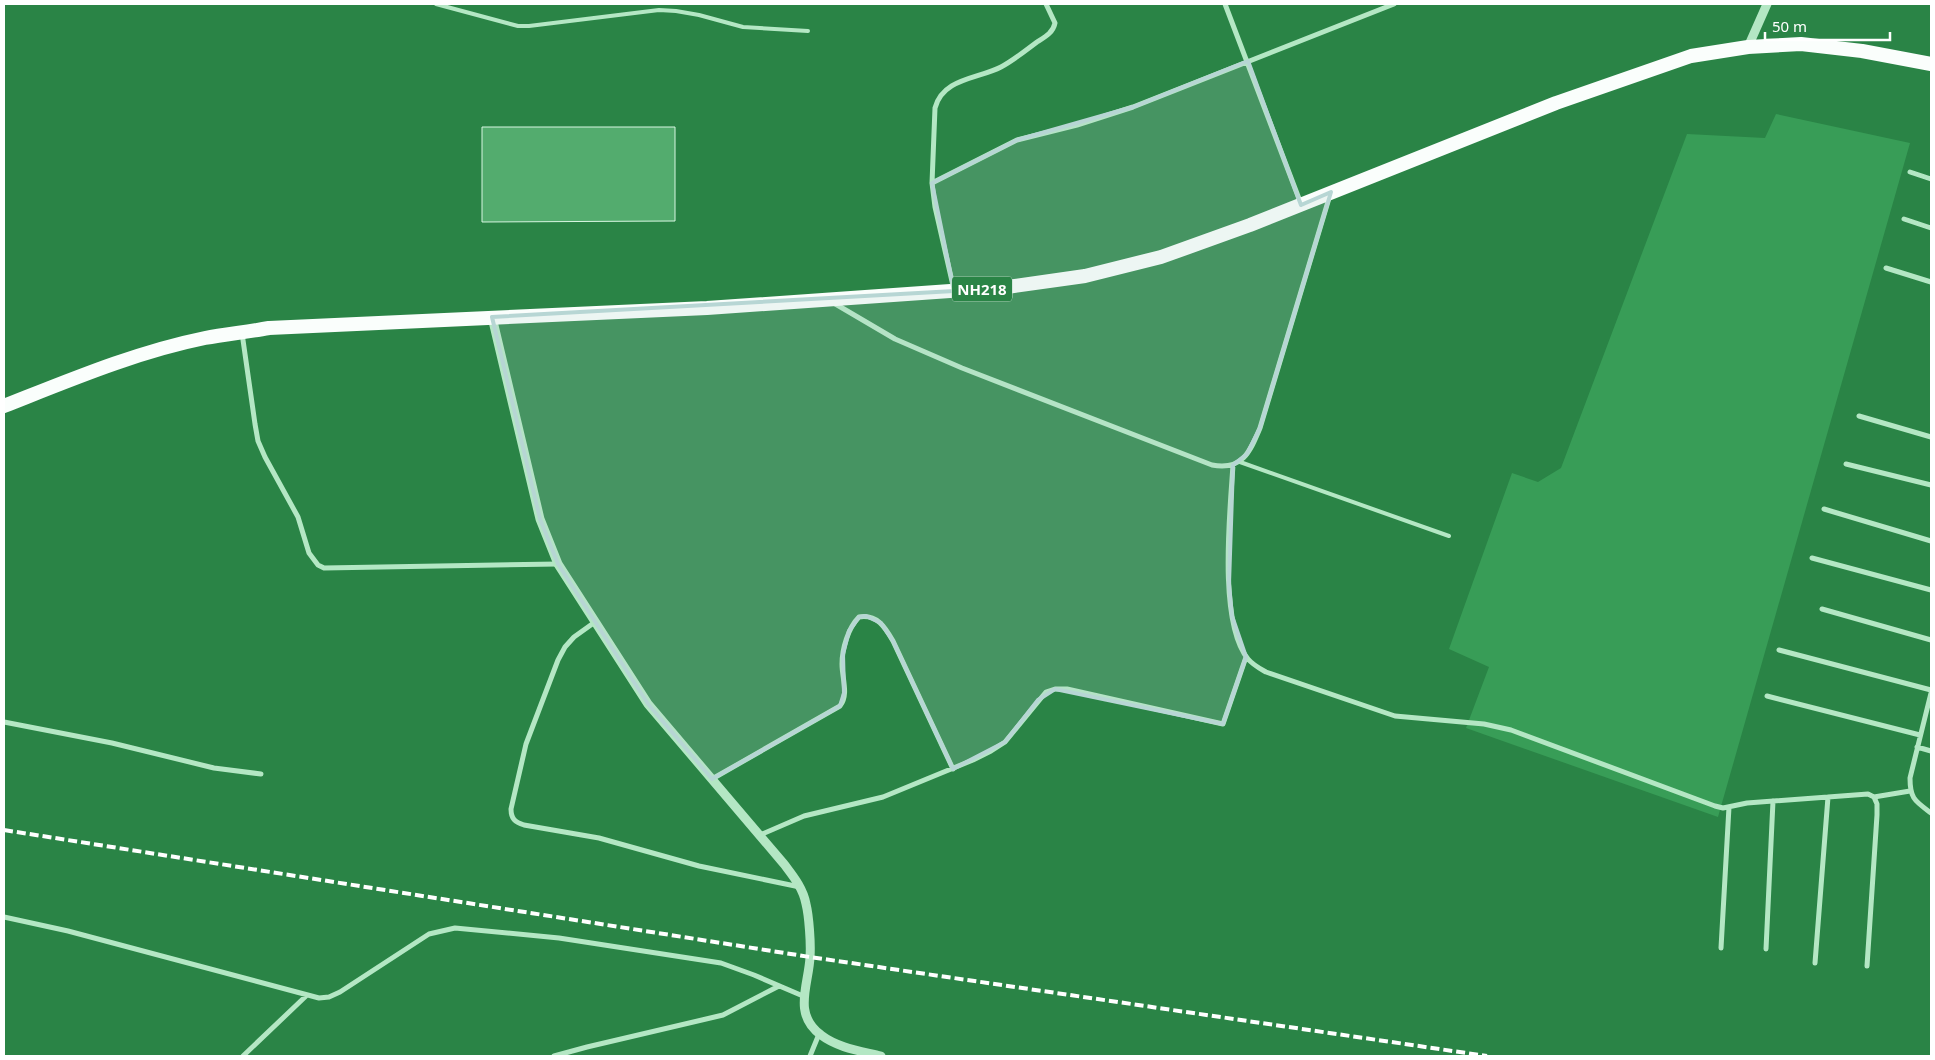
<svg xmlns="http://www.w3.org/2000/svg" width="1935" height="1060" font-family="'Noto Sans',sans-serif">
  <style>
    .green { fill: #389d57 }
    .building { fill: #53ac6e; stroke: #d7f6e1 }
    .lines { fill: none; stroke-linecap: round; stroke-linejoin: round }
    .service { stroke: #b4e7c4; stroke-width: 4 }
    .minor { stroke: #b4e7c4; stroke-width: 5 }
    .tertiary { stroke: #b4e7c4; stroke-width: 9 }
    .trunk { stroke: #fafefc; stroke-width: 14 }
    .rail { stroke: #fff; stroke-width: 4; stroke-dasharray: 9 4; stroke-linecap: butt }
    .marked { fill: #b7d6d4; fill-opacity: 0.2; stroke: #b7d6d4; stroke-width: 4; stroke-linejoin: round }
    .labels { text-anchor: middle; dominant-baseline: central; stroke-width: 5; stroke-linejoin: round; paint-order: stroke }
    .shield { fill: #2a8446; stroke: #bfdac8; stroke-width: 1 }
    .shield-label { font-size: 15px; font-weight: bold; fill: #fff }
  </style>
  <rect width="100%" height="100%" fill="#2a8446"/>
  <path class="green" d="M 1776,114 L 1910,143 L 1718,817 L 1466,728 L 1489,667 L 1449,649 L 1512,473 L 1538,482 L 1561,468 L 1687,134 L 1765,138 Z"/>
  <path class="building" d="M 482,127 L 675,127 L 675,221 L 482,222 Z"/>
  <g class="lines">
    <path class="service" d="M 436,4 L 518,26 L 529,26 L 659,10 L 676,11 L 699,15 L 743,27 L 808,31
      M 1240,462 L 1449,536"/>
    <path class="minor" d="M 1225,4 L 1301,204
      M 1910,172 L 1931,179
      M 932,183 L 1017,140 L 1077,125 L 1133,107 L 1394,4
      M 1904,219 L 1931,228
      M 1886,268 L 1931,282
      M 954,290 L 935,207 L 932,183 L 935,108 C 943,78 978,79 1001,67 C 1014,60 1025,51 1037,42 C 1045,37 1053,33 1055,23 L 1046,4
      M 832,302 L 895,339 L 962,368 L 1212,465 C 1242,471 1250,452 1260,428 L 1330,195
      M 242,333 L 255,424 L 258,441 L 265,457 L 298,517 L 309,553 L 318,565 L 324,568 L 558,564
      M 1859,416 L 1931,437
      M 1846,464 L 1931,485
      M 1233,465 C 1230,512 1218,622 1248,659 C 1253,665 1259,668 1266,672 L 1395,716 L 1484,724 L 1511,730 L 1715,806 L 1723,808 L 1747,803 L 1868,794 L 1874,797 L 1877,804 L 1877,815 L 1867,966
      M 1824,509 L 1931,541
      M 1812,558 L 1931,590
      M 1822,609 L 1931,640
      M 595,622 L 574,637 L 565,647 L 558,660 L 526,744 L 511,809 C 511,819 515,822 524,825 L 599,838 L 699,866 L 800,887
      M 1779,650 L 1931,690
      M 1931,693 L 1910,778 C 1910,799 1915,801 1931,813
      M 1767,696 L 1920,735
      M 4,722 L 112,743 L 214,768 L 261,774
      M 1917,747 L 1931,751
      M 712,779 L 840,706 C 849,695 842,678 842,664 C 842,649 848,628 859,617 C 877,614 885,627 893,641 L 953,769
      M 1874,797 L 1910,791
      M 760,835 L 804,816 L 883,797 L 973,760 L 991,751 L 1005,742 L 1046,692 L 1055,689 L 1067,689 L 1223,724 L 1246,657
      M 4,917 L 68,931 L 319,998 L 329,997 L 340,992 L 429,934 L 455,928 L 559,938 L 721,963 L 754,975 L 803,996
      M 1721,948 L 1729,807
      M 1766,949 L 1773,801
      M 1815,963 L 1828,797
      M 243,1056 L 306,996
      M 554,1056 L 587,1047 L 723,1015 L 779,986
      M 810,1056 L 819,1034"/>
    <path class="tertiary" d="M 1748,47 L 1767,4
      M 492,317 L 540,519 L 558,564 L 648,704 L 784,864 C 793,876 803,888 806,904 C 809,916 811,944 810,957 C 809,984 792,1014 821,1035 C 838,1048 861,1051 881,1056"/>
    <path class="trunk" d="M 4,406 C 70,380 136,352 205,338 C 226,334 248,332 269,328 L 707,308 L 1007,287 L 1085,276 L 1161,257 L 1250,225 L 1556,103 L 1691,56 L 1748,47 L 1801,44 L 1862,51 L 1931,64"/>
    <path class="rail" d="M 4,830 L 810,957 L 1487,1056"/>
  </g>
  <path class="marked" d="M 1248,61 L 1301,205 L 1331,192 L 1260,428 L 1247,454 L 1233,465 L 1229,584 L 1232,616 L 1246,657 L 1223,724 L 1055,689 L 1038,700 L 1005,742 L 953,769 L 893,641 L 881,623 L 866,616 L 859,617 L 849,631 L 843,654 L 844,693 L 840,706 L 712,779 L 648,704 L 558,564 L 540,519 L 492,317 L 954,291 L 932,183 L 1017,140 L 1133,107 Z"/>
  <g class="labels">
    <rect class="shield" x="952" y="276.5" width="60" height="25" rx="4"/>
    <g class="shield-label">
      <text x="982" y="289">NH218</text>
    </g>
  </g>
  <rect width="1935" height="1060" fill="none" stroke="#ffffff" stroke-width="10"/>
  <path d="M1765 32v8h125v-8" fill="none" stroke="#ffffff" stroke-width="2.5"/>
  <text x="1772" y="32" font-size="15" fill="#ffffff" stroke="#2a8446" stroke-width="4" paint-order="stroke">50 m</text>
</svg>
